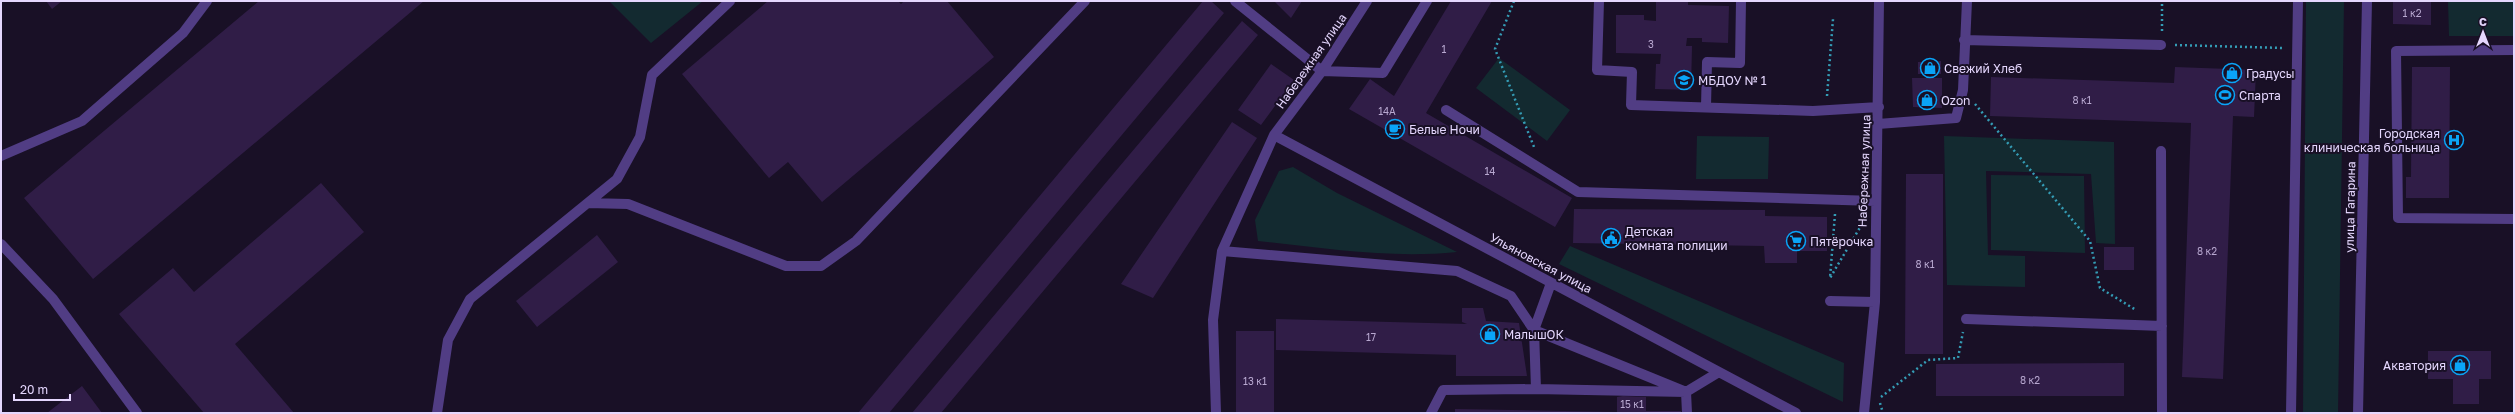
<svg xmlns="http://www.w3.org/2000/svg" width="2515" height="414" font-family="'Golos Text',sans-serif">
  <style>
    .green { fill: #132a30 }
    .building { fill: #301d47 }
    .lines { fill: none; stroke-linecap: round; stroke-linejoin: round }
    .path { stroke: #349cb5; stroke-width: 2.5; stroke-dasharray: 2 3; stroke-linecap: butt }
    .minor { stroke: #513d84; stroke-width: 10 }
    .labels { text-anchor: middle; dominant-baseline: central; stroke-width: 4; stroke-linejoin: round; paint-order: stroke }
    .number-label { font-size: 10px; fill: #b8a8d0 }
    .street-label { font-size: 12px; fill: #e5d7fe; stroke: #191026 }
    .poi-label { font-size: 12px; fill: #e5d7fe; stroke: #191026; text-anchor: start }
  </style>
  <rect width="100%" height="100%" fill="#191026"/>
  <path class="green" d="M 609,1 L 703,1 L 651,43 Z
    M 2306,1 L 2344,1 L 2338,413 L 2303,413 Z
    M 2448,1 L 2514,1 L 2514,36 L 2449,36 Z
    M 1499,58 L 1570,110 L 1547,141 L 1476,88 Z
    M 1697,136 L 1769,137 L 1768,179 L 1696,179 Z
    M 1944,136 L 2114,142 L 2115,244 L 2096,243 L 2091,174 L 1986,171 L 1988,255 L 2025,256 L 2025,287 L 1947,285 Z
    M 1293,167 L 1337,193 L 1457,252 C 1391,259 1323,248 1258,241 L 1255,220 L 1279,171 Z
    M 1991,175 L 2084,176 L 2085,253 L 1991,250 Z
    M 1570,246 L 1844,363 L 1843,402 L 1559,264 Z"/>
  <path class="building" d="M 46,1 L 62,1 L 52,9 Z
    M 259,1 L 424,1 L 93,279 L 24,198 Z
    M 768,1 L 898,1 L 901,4 L 904,1 L 947,1 L 994,57 L 822,202 L 788,162 L 769,178 L 682,74 Z
    M 1203,1 L 1211,1 L 1224,13 L 889,413 L 858,413 Z
    M 1274,1 L 1302,1 L 1291,18 Z
    M 1451,1 L 1492,1 L 1426,113 L 1572,198 L 1555,227 L 1349,109 L 1370,79 L 1394,96 Z
    M 1656,1 L 1688,1 L 1688,5 L 1729,6 L 1728,43 L 1702,42 L 1702,38 L 1687,38 L 1686,46 L 1692,46 L 1691,90 L 1655,89 L 1656,64 L 1660,64 L 1661,54 L 1616,53 L 1616,15 L 1644,15 L 1644,20 L 1656,21 Z
    M 2393,1 L 2431,1 L 2431,25 L 2393,24 Z
    M 1242,21 L 1258,35 L 941,413 L 912,413 Z
    M 1941,61 L 1941,74 L 1918,74 L 1918,62 Z
    M 1271,64 L 1294,80 L 1261,125 L 1238,110 Z
    M 2175,67 L 2256,70 L 2254,117 L 2233,116 L 2223,379 L 2182,377 L 2191,123 L 1990,116 L 1991,77 L 2174,83 Z
    M 2412,67 L 2450,67 L 2449,198 L 2406,198 L 2406,177 L 2411,177 Z
    M 1912,78 L 1942,78 L 1942,108 L 1913,107 Z
    M 1232,122 L 1257,138 L 1153,298 L 1121,284 Z
    M 1906,174 L 1943,174 L 1943,354 L 1905,354 Z
    M 321,183 L 364,232 L 235,344 L 294,413 L 204,413 L 119,314 L 173,268 L 194,292 Z
    M 1574,209 L 1765,210 L 1765,216 L 1827,217 L 1827,251 L 1797,251 L 1797,263 L 1765,263 L 1764,246 L 1573,243 Z
    M 597,235 L 618,262 L 537,327 L 516,301 Z
    M 2104,247 L 2134,247 L 2134,270 L 2104,270 Z
    M 1462,308 L 1483,308 L 1486,321 L 1519,323 L 1527,376 L 1456,376 L 1456,355 L 1276,350 L 1276,319 L 1467,324 L 1462,322 Z
    M 1236,331 L 1274,331 L 1274,413 L 1236,413 Z
    M 2428,351 L 2491,351 L 2491,379 L 2479,379 L 2479,404 L 2453,404 L 2453,379 L 2428,379 Z
    M 2124,363 L 2124,396 L 1936,396 L 1936,364 Z
    M 82,386 L 102,413 L 47,413 Z
    M 1623,396 L 1646,397 L 1646,411 L 1681,411 L 1681,413 L 1455,413 L 1455,409 L 1617,412 L 1617,397 Z"/>
  <g class="lines">
    <path class="path" d="M 1514,1 L 1495,49 L 1534,147
      M 2162,31 L 2162,1
      M 2175,45 L 2284,48
      M 1827,96 L 1833,19
      M 1975,104 L 2090,241 L 2100,288 L 2136,310
      M 1835,214 L 1830,278 L 1862,224
      M 1881,397 L 1928,360 L 1958,358 L 1963,332
      M 1880,403 L 1883,413"/>
    <path class="minor" d="M 1235,1 L 1322,71 L 1383,73 L 1427,1
      M 1599,1 L 1597,70 L 1632,72 L 1631,105 L 1813,111 L 1879,107
      M 1964,40 L 2161,45
      M 2514,50 L 2396,51 L 2398,218 L 2514,219
      M 1706,107 L 1707,62 L 1740,63 L 1741,1
      M 1446,110 L 1578,192 L 1875,201
      M 1878,124 L 1956,118 L 1963,90 L 1967,1
      M 1274,135 L 1796,413
      M 2161,151 L 2162,413
      M 1,156 L 82,121 L 183,33 L 207,1
      M 588,203 L 628,204 L 786,266 L 821,266 L 856,241 L 1085,1
      M 1,244 L 53,299 L 137,413
      M 1222,251 L 1457,271 L 1511,296 L 1534,330 L 1536,389 L 1686,392 L 1687,413
      M 1551,283 L 1534,330 L 1686,392 L 1719,372
      M 1830,301 L 1875,302
      M 1966,319 L 2162,326
      M 437,413 L 448,340 L 470,299 L 617,179 L 640,137 L 652,75 L 730,1
      M 1216,413 L 1213,320 L 1222,251 L 1274,135 L 1322,71 L 1367,1
      M 1431,413 L 1443,390 L 1536,389
      M 1864,413 L 1875,302 L 1879,1
      M 2291,413 L 2298,1
      M 2358,413 L 2367,1"/>
  </g>
  <defs>
    <g id="shop-ring" transform="scale(1)"><circle r="9.5" fill="#191026" stroke="#0aa4f7" stroke-width="1.5"/><path d="M-5-2.5h2.3a2.7 3.5 0 0 1 5.4 0H5L5.5 6h-11ZM-1.5-2.5h3a1.5 2.3 0 0 0-3 0Z" fill="#0aa4f7"/></g>
    <g id="school-ring" transform="scale(1)"><circle r="9.5" fill="#191026" stroke="#0aa4f7" stroke-width="1.5"/><path d="M0-5L7-2L0 1L-7-2ZM-4 1L0 2.5L4 1V4Q0 6-4 4Z" fill="#0aa4f7"/></g>
    <g id="stadium-ring" transform="scale(1)"><circle r="9.5" fill="#191026" stroke="#0aa4f7" stroke-width="1.5"/><path d="M0-5a6.5 5 0 1 0 0 10a6.5 5 0 1 0 0-10ZM-3.5-1.8h7v3.6h-7Z" fill="#0aa4f7"/></g>
    <g id="cafe-ring" transform="scale(1)"><circle r="9.5" fill="#191026" stroke="#0aa4f7" stroke-width="1.5"/><path d="M-5.5-4.5H6V0H3Q3 3.5 0 3.5H-2.5Q-5.5 3.5-5.5 0ZM3-3.2v2h1.7v-2ZM-6 4.5H4V6H-6Z" fill="#0aa4f7"/></g>
    <g id="hospital-ring" transform="scale(1)"><circle r="9.5" fill="#191026" stroke="#0aa4f7" stroke-width="1.5"/><path d="M-5-5h3v3.5h4V-5h3V5h-3V1.5h-4V5h-3Z" fill="#0aa4f7"/></g>
    <g id="civic-ring" transform="scale(1)"><circle r="9.5" fill="#191026" stroke="#0aa4f7" stroke-width="1.5"/><path d="M-.6-6.5H3V-4.5H.6V-3L4-1V1h2V6H-6V1h2V-1L-.6-3ZM-1.2 2.5V6h2.4V2.5Z" fill="#0aa4f7"/></g>
    <g id="supermarket-ring" transform="scale(1)"><circle r="9.5" fill="#191026" stroke="#0aa4f7" stroke-width="1.5"/><path d="M-6-5.5h2.5l.6 2H6L4.5 2H-2.5L-4.4-4H-6ZM-1.5 3.2a1.3 1.3 0 1 0 .1 0ZM3 3.2a1.3 1.3 0 1 0 .1 0Z" fill="#0aa4f7"/></g>
  </defs>
  <g fill-rule="evenodd">
    <use href="#shop-ring" x="1930" y="68"/>
    <use href="#shop-ring" x="2232" y="73"/>
    <use href="#school-ring" x="1684" y="80"/>
    <use href="#stadium-ring" x="2225" y="95"/>
    <use href="#shop-ring" x="1927" y="100"/>
    <use href="#cafe-ring" x="1395" y="129"/>
    <use href="#hospital-ring" x="2454" y="140"/>
    <use href="#civic-ring" x="1611" y="238"/>
    <use href="#supermarket-ring" x="1796" y="241"/>
    <use href="#shop-ring" x="1490" y="334"/>
    <use href="#shop-ring" x="2460" y="365"/>
  </g>
  <g class="labels">
    <g class="number-label">
      <text x="2412" y="13">1 к2</text>
      <text x="1651" y="44">3</text>
      <text x="1444" y="49">1</text>
      <text x="2082" y="100">8 к1</text>
      <text x="1387" y="111">14А</text>
      <text x="1490" y="171">14</text>
      <text x="2207" y="251">8 к2</text>
      <text x="1925" y="264">8 к1</text>
      <text x="1371" y="337">17</text>
      <text x="2030" y="380">8 к2</text>
      <text x="1255" y="381">13 к1</text>
      <text x="1632" y="404">15 к1</text>
    </g>
    <g class="street-label">
      <text transform="translate(1311 61) rotate(-55)">Набережная улица</text>
      <text transform="translate(1864 171) rotate(-88)">Набережная улица</text>
      <text transform="translate(2350 207) rotate(-89)">улица Гагарина</text>
      <text transform="translate(1541 263) rotate(28)">Ульяновская улица</text>
    </g>
    <g class="poi-label">
      <text x="1944" y="68">Свежий Хлеб</text>
      <text x="2246" y="73">Градусы</text>
      <text x="1698" y="80">МБДОУ № 1</text>
      <text x="2239" y="95">Спарта</text>
      <text x="1941" y="100">Ozon</text>
      <text x="1409" y="129">Белые Ночи</text>
      <text x="2440" y="133" text-anchor="end">Городская<tspan x="2440" dy="14">клиническая больница</tspan></text>
      <text x="1625" y="231">Детская<tspan x="1625" dy="14">комната полиции</tspan></text>
      <text x="1810" y="241">Пятёрочка</text>
      <text x="1504" y="334">МалышОК</text>
      <text x="2446" y="365" text-anchor="end">Акватория</text>
    </g>
  </g>
  <rect width="2515" height="414" fill="none" stroke="#e5d7fe" stroke-width="4"/>
  <g transform="translate(2483 32)" stroke="#191026" stroke-width="3" paint-order="stroke">
  <path d="M0-3L7 15L0 10L-7 15Z" fill="#e5d7fe"/>
  <text y="-6" font-size="11" font-weight="bold" text-anchor="middle" fill="#e5d7fe">С</text>
  </g>
  <path d="M14 394v6h56v-6" fill="none" stroke="#e5d7fe" stroke-width="2"/>
  <text x="20" y="394" font-size="12" fill="#e5d7fe" stroke="#191026" stroke-width="3" paint-order="stroke">20 m</text>
</svg>
